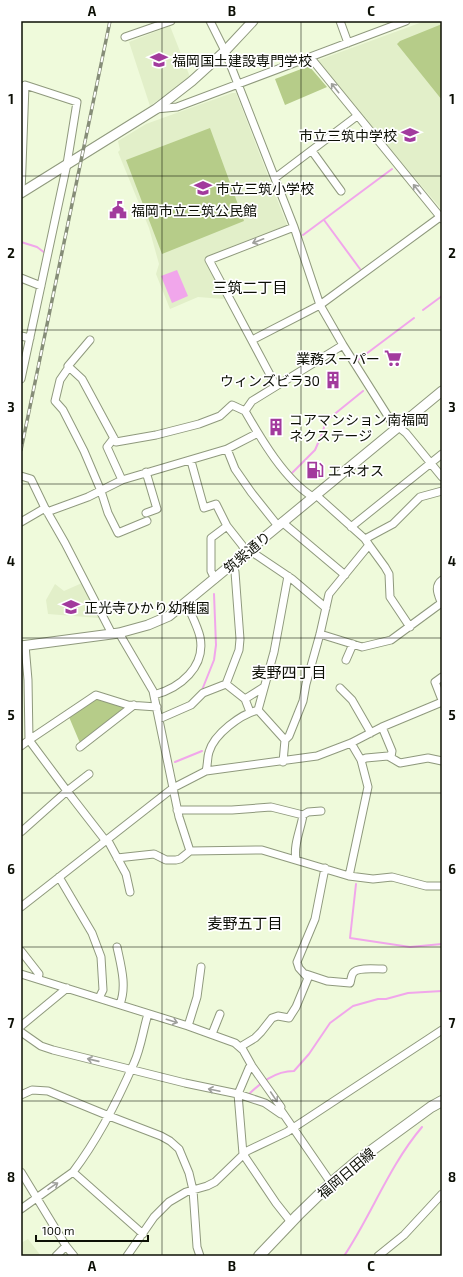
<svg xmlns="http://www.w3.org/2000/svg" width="463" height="1277" font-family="'Exo 2','Noto Sans JP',sans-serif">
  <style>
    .built { fill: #e2efc9 }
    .green { fill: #b6cc89 }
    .water { fill: #f1a6eb }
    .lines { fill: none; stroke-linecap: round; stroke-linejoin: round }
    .stream { stroke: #f1a6eb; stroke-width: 2 }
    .minor-casing { stroke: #8f997d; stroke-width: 9 }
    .tertiary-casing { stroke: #8f997d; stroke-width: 11 }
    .secondary-casing { stroke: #8f997d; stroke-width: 12 }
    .minor { stroke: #fff; stroke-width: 7 }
    .tertiary { stroke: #fff; stroke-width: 9 }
    .secondary { stroke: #fff; stroke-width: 10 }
    .rail-casing { stroke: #868d78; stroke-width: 3.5 }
    .rail { stroke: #fff; stroke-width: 2; stroke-dasharray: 6; stroke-linecap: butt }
    .oneway { stroke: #9e9f9b }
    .grid { fill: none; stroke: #0c0f05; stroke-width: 1; stroke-opacity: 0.55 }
    .labels { text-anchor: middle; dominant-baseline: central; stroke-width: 3.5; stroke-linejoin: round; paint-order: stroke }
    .poi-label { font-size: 14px; fill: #0c0f05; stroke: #fff; text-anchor: start }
    .street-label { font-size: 14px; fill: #0c0f05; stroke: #fff }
    .neighbourhood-label { font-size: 15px; fill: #0c0f05; stroke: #fff }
    .neatline { fill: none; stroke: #0c0f05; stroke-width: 1.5 }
    .grid-label { font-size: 13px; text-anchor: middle; font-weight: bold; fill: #0c0f05 }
  </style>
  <rect width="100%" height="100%" fill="#effadb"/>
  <path class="built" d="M 425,21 L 442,21 L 442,210 L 316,61 Z
    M 170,26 L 190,77 L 150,106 L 129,42 Z
    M 232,93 L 236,93 L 287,225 L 205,259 L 225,297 L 223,299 L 198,297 L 170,309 L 156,274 L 159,264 L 149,228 L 118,152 L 120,150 L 118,141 L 146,124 Z
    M 82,583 L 100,616 L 99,618 L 48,614 L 46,600 L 55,584 L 64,591 Z
    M 28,1239 L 41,1256 L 21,1256 L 21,1243 Z"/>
  <path class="green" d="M 442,24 L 442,100 L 397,44 L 400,41 Z
    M 309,66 L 327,87 L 285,105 L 275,79 Z
    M 210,128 L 244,221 L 162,254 L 126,160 Z
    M 97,698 L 126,707 L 80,743 L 69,717 Z"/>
  <path class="water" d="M 177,270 L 188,296 L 172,303 L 161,276 Z"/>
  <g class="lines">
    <path class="stream" d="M 324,220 L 360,269
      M 303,235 L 392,169
      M 21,242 L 37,247 L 45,253
      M 21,285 L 22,284
      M 423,310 L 442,296
      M 358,360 L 414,318
      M 292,473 L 315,450 L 322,434 L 326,421 L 363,391
      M 202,690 L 214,660 L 216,645 L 214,594
      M 175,762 L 202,751
      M 356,884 L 350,938 L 410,947 L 442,944
      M 247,1096 C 260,1083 275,1071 294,1071 L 309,1054 L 330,1023 L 353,1006 L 378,999 L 386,999 L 408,993 L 442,991
      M 344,1256 C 372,1214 389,1166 422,1127"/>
    <g class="minor-casing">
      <path id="minor" d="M 210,21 L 225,51 L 294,227 L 320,305 L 343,345 L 391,421 L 406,433 L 442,477
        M 340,21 L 348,43
        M 125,37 L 171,21
        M 310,57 L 442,219
        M 156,109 L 177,107 L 406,21
        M 312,151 L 341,191
        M 275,178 L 357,116
        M 21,278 L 41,286
        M 21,336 L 30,338
        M 90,340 L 68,366 L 69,367 L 60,380 L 55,401 L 63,410 L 84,451 L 101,491 L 108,513 L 118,533 L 147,521
        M 252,340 L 320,305 L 440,217
        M 69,367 L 82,379 L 116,442 L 156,435 L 199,424 L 220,416 L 232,405 L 245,411
        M 21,379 L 67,164 L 77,102 L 25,85 L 21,193
        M 276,386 L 209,260 L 294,227
        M 114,438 L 107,447 L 122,480
        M 227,449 L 235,469 L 251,492 L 278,526
        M 191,461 L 204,508 L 216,504 L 227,526 L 242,545 L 246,553
        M 21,476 L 31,479 L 45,508 L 65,543 L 112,634
        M 313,497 C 285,480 261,439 245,411 L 252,401 L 343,345
        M 47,512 L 88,497 L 122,480 L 227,449 L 258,433
        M 146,513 L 157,509 L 146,472
        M 21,522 L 45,508
        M 282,522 L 345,575
        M 351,527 L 442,454
        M 365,539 L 393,524 L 420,497 L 442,491
        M 369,545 L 385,567 L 389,574 L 390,597 L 410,627
        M 249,550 L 292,579 L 326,608
        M 215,579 L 211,571 L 211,538 L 227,526
        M 119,633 L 153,691 L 179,817 L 190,851 L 262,850 L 349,876 L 373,879 L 392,877 L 426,886 L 442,886
        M 320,634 L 362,647 L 391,640 L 440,604 L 441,602 C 438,594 434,586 442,580
        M 25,645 L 28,680 L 29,740
        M 346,660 L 353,644
        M 442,677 L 435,682 L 442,700
        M 226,684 L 245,699 L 250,712
        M 340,688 L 352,700 L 371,733
        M 154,695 C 180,688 206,667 200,637 C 198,627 190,612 186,602
        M 245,699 L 264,687
        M 258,710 L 285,740
        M 159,719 L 191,705 L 203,693 L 226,684 L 239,650 L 240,639 L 235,572 L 233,564
        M 382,727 L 392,751 L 391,757
        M 29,740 L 96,695 L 128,705 L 157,707
        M 21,746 L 29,740 L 67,791 L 89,774
        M 80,747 L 134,705
        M 361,760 L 366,758 L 388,756 L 400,763 L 428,758 L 442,761
        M 283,762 L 285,740 L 289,736 L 303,701 L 306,684 L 320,634 L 329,594 L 369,545 L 365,539 L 316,495
        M 206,771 C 208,764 207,758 209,752 C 214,734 241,714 258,710 L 274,652 L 288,576
        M 177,810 L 232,810 L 271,807 L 303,815 C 301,829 293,845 296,859
        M 303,815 L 308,812 L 321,811
        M 21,832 L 67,791 L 105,840
        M 107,839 L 126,874 L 130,892
        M 117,858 L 154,854 L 166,860 L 176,860 L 180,859 L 190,851
        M 349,876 L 368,787 L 361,760 L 351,743
        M 59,877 L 92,933 L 101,957 L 103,990 L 99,998
        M 21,907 L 173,788 L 206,771 L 317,756 L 351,743 L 382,727 L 442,702
        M 117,947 C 121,966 127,986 120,1004
        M 21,951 L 39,974 L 38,979
        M 21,974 L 188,1026 L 235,1043 L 243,1050 L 252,1066 L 281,1107 L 280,1109 L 331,1183
        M 306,974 L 327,981 L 350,983 C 351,980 351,976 353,973 C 357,967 376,969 383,969
        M 21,1026 L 67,988
        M 188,1026 L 197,997 L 201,967
        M 21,1032 L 41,1046 L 53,1050 L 185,1083 L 238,1094 L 265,1103 L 281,1114 L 281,1111
        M 212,1034 L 220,1014
        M 240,1047 L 255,1038 L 261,1032 L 272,1018 L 278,1016 L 289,1018 L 296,1007 L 308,978 L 299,968 L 297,962 L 315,919 L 325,868
        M 252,1066 L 249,1068 L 238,1094 L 243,1154 L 276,1203 L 291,1222
        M 21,1095 L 32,1090 L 48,1091 L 109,1116 L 161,1136 L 170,1141 L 179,1149 L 189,1173 L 193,1190 L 197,1247 L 200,1256
        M 21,1172 L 66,1246 L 74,1256
        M 73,1172 L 143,1234
        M 21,1209 L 73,1172 C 98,1139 117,1102 134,1063 C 141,1048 143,1030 148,1014
        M 56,1256 L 66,1246
        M 127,1256 L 154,1217 L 169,1202 L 186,1192 L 207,1186 L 215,1182 L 247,1151 L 287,1132 L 442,1030
        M 378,1256 L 404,1235 L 442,1194"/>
    </g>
    <g class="tertiary-casing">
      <path id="tertiary" d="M 21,193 L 156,109 L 192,81 L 225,51 L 253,21
        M 21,646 L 119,633 L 148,625 L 169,616 L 442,391"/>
    </g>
    <g class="secondary-casing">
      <path id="secondary" d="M 259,1256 L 298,1215 L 331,1183 L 357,1161 L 431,1107 L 442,1101"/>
    </g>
    <use href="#minor" class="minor"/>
    <use href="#tertiary" class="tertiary"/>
    <use href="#secondary" class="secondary"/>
    <g class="rail-casing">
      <path id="rail" d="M 21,450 L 110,21"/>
    </g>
    <use href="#rail" class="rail"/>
  </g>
  <defs><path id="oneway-shaft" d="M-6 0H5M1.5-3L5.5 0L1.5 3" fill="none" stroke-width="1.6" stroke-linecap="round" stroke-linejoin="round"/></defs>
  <g class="oneway">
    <use href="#oneway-shaft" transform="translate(335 88) rotate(-129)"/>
    <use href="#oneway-shaft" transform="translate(417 189) rotate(-129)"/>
    <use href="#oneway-shaft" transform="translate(258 241) rotate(159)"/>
    <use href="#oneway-shaft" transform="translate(172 1021) rotate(17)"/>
    <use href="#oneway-shaft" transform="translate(93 1060) rotate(-167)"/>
    <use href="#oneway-shaft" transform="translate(214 1090) rotate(-168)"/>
    <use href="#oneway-shaft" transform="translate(274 1097) rotate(56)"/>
    <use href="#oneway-shaft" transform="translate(53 1186) rotate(-34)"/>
  </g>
  <path class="grid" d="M 162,21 L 162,1256M 301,21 L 301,1256M 21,176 L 442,176M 21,330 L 442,330M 21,484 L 442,484M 21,638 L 442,638M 21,793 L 442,793M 21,947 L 442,947M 21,1101 L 442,1101"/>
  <defs>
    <g id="university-bare" transform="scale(1.38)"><path d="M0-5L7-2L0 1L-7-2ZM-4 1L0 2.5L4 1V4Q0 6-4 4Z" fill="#a23a9d" stroke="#fff" stroke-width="2.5" paint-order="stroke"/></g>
    <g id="school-bare" transform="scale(1.38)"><path d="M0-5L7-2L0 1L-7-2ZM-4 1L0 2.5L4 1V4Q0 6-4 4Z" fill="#a23a9d" stroke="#fff" stroke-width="2.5" paint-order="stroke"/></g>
    <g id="civic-bare" transform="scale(1.38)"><path d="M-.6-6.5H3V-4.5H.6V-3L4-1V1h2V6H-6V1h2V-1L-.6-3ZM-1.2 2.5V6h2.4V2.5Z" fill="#a23a9d" stroke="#fff" stroke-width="2.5" paint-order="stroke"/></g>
    <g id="supermarket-bare" transform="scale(1.38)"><path d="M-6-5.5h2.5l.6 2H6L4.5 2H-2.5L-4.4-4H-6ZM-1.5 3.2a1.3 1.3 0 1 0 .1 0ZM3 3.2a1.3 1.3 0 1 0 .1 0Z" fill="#a23a9d" stroke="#fff" stroke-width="2.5" paint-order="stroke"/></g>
    <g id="building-bare" transform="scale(1.38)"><path d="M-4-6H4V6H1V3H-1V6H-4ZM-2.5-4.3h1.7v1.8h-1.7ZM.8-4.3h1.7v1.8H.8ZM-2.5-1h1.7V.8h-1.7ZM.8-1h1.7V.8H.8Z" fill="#a23a9d" stroke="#fff" stroke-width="2.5" paint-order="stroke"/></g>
    <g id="fuel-bare" transform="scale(1.38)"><path d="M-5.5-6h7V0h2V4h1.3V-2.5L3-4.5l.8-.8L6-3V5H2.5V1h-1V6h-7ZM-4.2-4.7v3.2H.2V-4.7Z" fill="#a23a9d" stroke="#fff" stroke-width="2.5" paint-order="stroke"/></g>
  </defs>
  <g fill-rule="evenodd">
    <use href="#university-bare" x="159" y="60"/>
    <use href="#school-bare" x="410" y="135"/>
    <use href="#school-bare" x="203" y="188"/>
    <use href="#civic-bare" x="118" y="210"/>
    <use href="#supermarket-bare" x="393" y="358"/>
    <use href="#building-bare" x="333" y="380"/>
    <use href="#building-bare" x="276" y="427"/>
    <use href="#fuel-bare" x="315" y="470"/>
    <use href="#school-bare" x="71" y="607"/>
  </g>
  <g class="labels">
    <g class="poi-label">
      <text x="172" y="60">福岡国土建設専門学校</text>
      <text x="397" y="135" text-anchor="end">市立三筑中学校</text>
      <text x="216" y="188">市立三筑小学校</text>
      <text x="131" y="210">福岡市立三筑公民館</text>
      <text x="380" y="358" text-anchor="end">業務スーパー</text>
      <text x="320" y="380" text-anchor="end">ウィンズビラ30</text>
      <text x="289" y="419">コアマンション南福岡<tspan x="289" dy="16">ネクステージ</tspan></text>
      <text x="328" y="470">エネオス</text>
      <text x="84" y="607">正光寺ひかり幼稚園</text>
    </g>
    <g class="street-label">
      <text transform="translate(247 552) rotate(-40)">筑紫通り</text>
      <text transform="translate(346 1173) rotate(-40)">福岡日田線</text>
    </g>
    <g class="neighbourhood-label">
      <text x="250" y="287">三筑二丁目</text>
      <text x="289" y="672">麦野四丁目</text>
      <text x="245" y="923">麦野五丁目</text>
    </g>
  </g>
  <rect width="463" height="1277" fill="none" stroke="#ffffff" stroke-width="44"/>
  <path d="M36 1235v6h112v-6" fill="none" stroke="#0c0f05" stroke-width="2"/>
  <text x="42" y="1235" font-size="12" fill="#0c0f05" stroke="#ffffff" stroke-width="3" paint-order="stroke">100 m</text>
  <rect x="22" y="22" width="419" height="1233" class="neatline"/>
  <g class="grid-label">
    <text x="92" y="16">A</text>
    <text x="232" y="16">B</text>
    <text x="371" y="16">C</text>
    <text x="11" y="104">1</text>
    <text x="452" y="104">1</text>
    <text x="11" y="258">2</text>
    <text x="452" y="258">2</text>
    <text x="11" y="412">3</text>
    <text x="452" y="412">3</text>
    <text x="11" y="566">4</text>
    <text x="452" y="566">4</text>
    <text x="11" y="720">5</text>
    <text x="452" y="720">5</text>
    <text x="11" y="874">6</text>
    <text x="452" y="874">6</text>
    <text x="11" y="1028">7</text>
    <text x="452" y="1028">7</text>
    <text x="11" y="1182">8</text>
    <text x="452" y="1182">8</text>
    <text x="92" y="1271">A</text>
    <text x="232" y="1271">B</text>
    <text x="371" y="1271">C</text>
  </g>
</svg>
